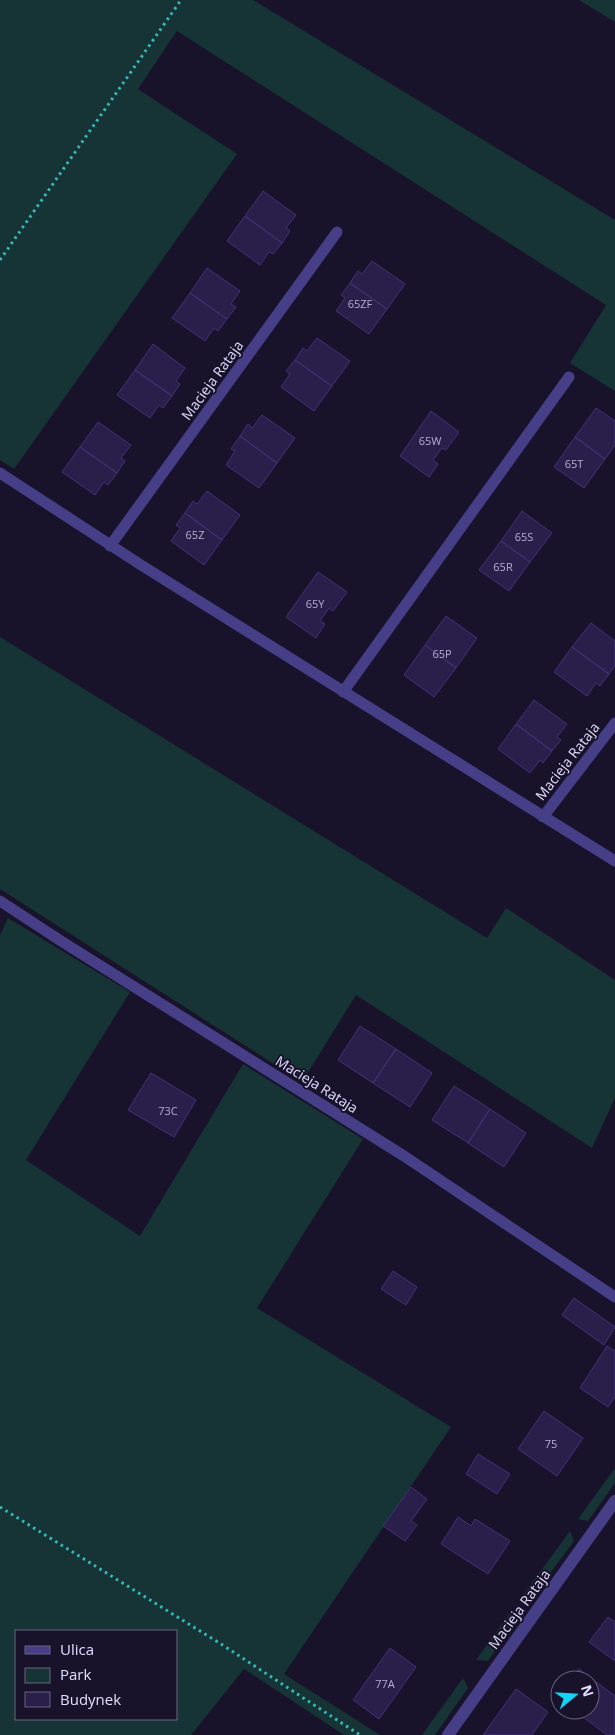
<svg xmlns="http://www.w3.org/2000/svg" width="615" height="1735" font-family="'Open Sans',sans-serif">
  <style>
    .green { fill: #163435; fill-rule: evenodd }
    .building { fill: #2a1f4b; stroke: #433276 }
    .lines { fill: none; stroke-linecap: round; stroke-linejoin: round }
    .path { stroke: #36b9b8; stroke-width: 3; stroke-dasharray: 2.5 4; stroke-linecap: butt }
    .service { stroke: #463f88; stroke-width: 11 }
    .tertiary { stroke: #463f88; stroke-width: 12 }
    .labels { text-anchor: middle; dominant-baseline: central; stroke-width: 4; stroke-linejoin: round; paint-order: stroke }
    .number-label { font-size: 11px; fill: #b5aed1 }
    .street-label { font-size: 14px; fill: #e3defe; stroke: #18122b }
  </style>
  <rect width="100%" height="100%" fill="#18122b"/>
  <path class="green" d="M 0,0 L 253,0 L 615,220 L 615,391 L 570,363 L 606,305 L 177,31 L 138,89 L 237,154 L 14,469 L 0,460 Z
    M 579,0 L 615,0 L 615,22 Z
    M 0,637 L 487,938 L 506,908 L 615,980 L 615,1098 L 592,1148 L 356,995 L 302,1082 L 0,889 Z
    M 8,918 L 130,992 L 26,1160 L 140,1236 L 243,1064 L 363,1139 L 257,1308 L 451,1427 L 284,1674 L 380,1735 L 344,1735 L 244,1669 L 191,1735 L 0,1735 L 0,935 ZM 16,1631 L 176,1631 L 176,1719 L 16,1719 Z
    M 615,1468 L 615,1483 L 588,1521 L 578,1519 Z
    M 570,1531 L 574,1541 L 531,1599 L 524,1594 Z
    M 511,1612 L 518,1618 L 488,1661 L 476,1660 Z
    M 463,1678 L 468,1688 L 435,1735 L 422,1735 Z"/>
  <path class="building" d="M 263,191 L 296,215 L 286,228 L 290,231 L 282,243 L 245,216 Z
    M 245,216 L 282,243 L 273,254 L 269,252 L 260,265 L 227,241 Z
    M 372,261 L 405,284 L 387,309 L 350,283 L 358,271 L 362,274 Z
    M 207,268 L 240,291 L 231,304 L 236,307 L 227,319 L 190,293 Z
    M 350,283 L 387,309 L 369,334 L 336,311 L 345,298 L 341,295 Z
    M 190,293 L 227,319 L 218,331 L 214,328 L 205,341 L 172,318 Z
    M 317,338 L 350,361 L 332,386 L 295,360 L 303,348 L 307,351 Z
    M 153,344 L 185,368 L 176,381 L 180,384 L 172,396 L 135,370 Z
    M 295,360 L 332,386 L 314,411 L 281,387 L 290,374 L 286,371 Z
    M 135,370 L 172,396 L 163,408 L 159,405 L 150,418 L 117,395 Z
    M 596,408 L 615,421 L 615,445 L 605,459 L 575,437 Z
    M 431,411 L 459,432 L 446,450 L 442,448 L 433,460 L 438,464 L 429,477 L 400,456 Z
    M 262,415 L 295,438 L 277,463 L 240,436 L 248,424 L 252,428 Z
    M 98,422 L 131,445 L 121,458 L 125,461 L 117,473 L 80,447 Z
    M 240,436 L 277,463 L 259,488 L 226,465 L 235,451 L 231,449 Z
    M 575,437 L 605,459 L 584,488 L 554,467 Z
    M 80,447 L 117,473 L 108,485 L 104,482 L 95,495 L 62,472 Z
    M 207,491 L 240,515 L 222,540 L 185,513 L 193,501 L 197,504 Z
    M 522,511 L 552,533 L 530,562 L 501,541 Z
    M 185,513 L 222,540 L 204,565 L 171,541 L 180,528 L 176,525 Z
    M 501,541 L 530,562 L 509,591 L 479,570 Z
    M 318,572 L 347,592 L 333,611 L 329,608 L 320,621 L 325,624 L 316,638 L 286,617 Z
    M 446,616 L 477,638 L 456,668 L 425,645 Z
    M 591,623 L 615,641 L 615,666 L 609,674 L 572,647 Z
    M 425,645 L 456,668 L 434,697 L 404,675 Z
    M 572,647 L 609,674 L 600,686 L 596,683 L 587,696 L 554,672 Z
    M 534,700 L 567,724 L 557,737 L 561,740 L 552,751 L 516,724 Z
    M 516,724 L 552,751 L 543,763 L 540,760 L 530,773 L 498,749 Z
    M 360,1026 L 396,1049 L 373,1083 L 338,1060 Z
    M 396,1049 L 432,1073 L 410,1107 L 373,1083 Z
    M 151,1073 L 196,1100 L 174,1137 L 128,1110 Z
    M 454,1086 L 490,1109 L 468,1143 L 432,1120 Z
    M 490,1109 L 526,1133 L 504,1167 L 468,1143 Z
    M 393,1271 L 417,1287 L 406,1305 L 381,1289 Z
    M 574,1298 L 615,1327 L 604,1345 L 562,1315 Z
    M 607,1346 L 615,1351 L 615,1397 L 608,1407 L 580,1388 Z
    M 544,1411 L 583,1438 L 557,1476 L 518,1449 Z
    M 478,1454 L 510,1474 L 497,1494 L 466,1474 Z
    M 411,1487 L 427,1499 L 411,1521 L 417,1525 L 405,1541 L 383,1526 Z
    M 458,1517 L 471,1526 L 475,1519 L 510,1541 L 488,1574 L 441,1544 Z
    M 608,1617 L 615,1622 L 615,1661 L 589,1642 Z
    M 390,1648 L 416,1667 L 379,1719 L 353,1700 Z
    M 579,1669 L 615,1696 L 615,1735 L 607,1735 L 574,1710 L 590,1710 L 590,1680 L 571,1680 Z
    M 516,1689 L 548,1712 L 532,1735 L 483,1735 Z"/>
  <g class="lines">
    <path class="path" d="M 0,260 L 181,0
      M 0,1507 L 221,1644 L 360,1735"/>
    <path class="service" d="M 0,473 L 141,565 L 615,861
      M 110,546 L 337,232
      M 343,692 L 569,377
      M 543,817 L 615,723
      M 0,901 L 61,941 L 404,1156 L 615,1297"/>
    <path class="tertiary" d="M 448,1735 L 615,1501"/>
  </g>
  <g class="labels">
    <g class="number-label">
      <text x="360" y="303">65ZF</text>
      <text x="430" y="440">65W</text>
      <text x="574" y="463">65T</text>
      <text x="195" y="534">65Z</text>
      <text x="524" y="536">65S</text>
      <text x="503" y="566">65R</text>
      <text x="315" y="603">65Y</text>
      <text x="442" y="653">65P</text>
      <text x="168" y="1110">73C</text>
      <text x="551" y="1443">75</text>
      <text x="385" y="1683">77A</text>
    </g>
    <g class="street-label">
      <text transform="translate(212 380) rotate(-54)">Macieja Rataja</text>
      <text transform="translate(567 761) rotate(-52)">Macieja Rataja</text>
      <text transform="translate(317 1084) rotate(32)">Macieja Rataja</text>
      <text transform="translate(519 1609) rotate(-54)">Macieja Rataja</text>
    </g>
  </g>
  <rect x="15" y="1630" width="162" height="90" fill="#18122b" stroke="#69647f"/>
  <rect x="25" y="1646" width="25" height="8" fill="#463f88" stroke="#69647f"/>
  <text x="60" y="1655" font-size="15" fill="#e3defe">Ulica</text>
  <rect x="25" y="1668" width="25" height="15" fill="#163435" stroke="#69647f"/>
  <text x="60" y="1680" font-size="15" fill="#e3defe">Park</text>
  <rect x="25" y="1692" width="25" height="15" fill="#2a1f4b" stroke="#69647f"/>
  <text x="60" y="1705" font-size="15" fill="#e3defe">Budynek</text>
  <g transform="translate(575 1695) rotate(72)"><circle r="24" fill="#18122b" stroke="#69647f"/>
  <path d="M0-4L9 19L0 12L-9 19Z" fill="#11d4f6"/>
  <text y="-8" font-size="14" font-weight="bold" text-anchor="middle" fill="#e3defe">N</text>
  </g>
</svg>
